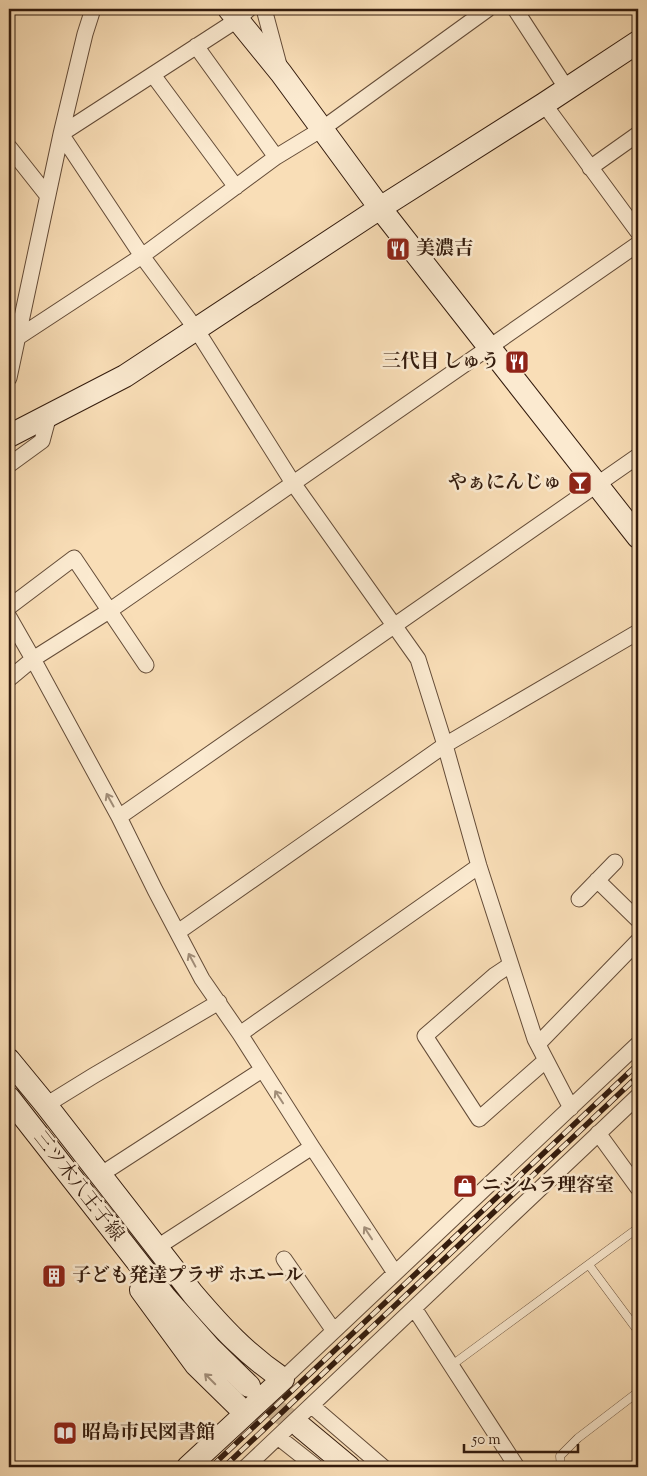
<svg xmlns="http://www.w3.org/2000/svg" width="647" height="1476" font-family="'Sorts Mill Goudy','Noto Serif JP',serif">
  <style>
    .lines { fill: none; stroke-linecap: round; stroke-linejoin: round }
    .secondary-tunnel { stroke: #d1b795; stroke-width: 22; stroke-dasharray: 22 11; stroke-linecap: butt }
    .lane-casing { stroke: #644c38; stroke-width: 9 }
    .street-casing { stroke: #644c38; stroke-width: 17 }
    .secondary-casing { stroke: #331b0d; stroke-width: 24 }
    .lane { stroke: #fbead0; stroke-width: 8 }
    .street { stroke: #fbead0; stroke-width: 15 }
    .secondary { stroke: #fbead0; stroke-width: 22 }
    .rail-casing { stroke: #331b0d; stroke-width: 5.5 }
    .rail { stroke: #fbead0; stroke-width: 4; stroke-dasharray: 11; stroke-linecap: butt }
    .oneway { stroke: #a18d78 }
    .labels { text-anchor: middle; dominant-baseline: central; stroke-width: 5; stroke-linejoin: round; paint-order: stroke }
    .poi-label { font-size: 19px; font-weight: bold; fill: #331b0d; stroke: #fbead0; text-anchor: start }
    .street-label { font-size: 19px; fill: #331b0d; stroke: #fbead0 }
  </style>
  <rect width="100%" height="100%" fill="#f9deb7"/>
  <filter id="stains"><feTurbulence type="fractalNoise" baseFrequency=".004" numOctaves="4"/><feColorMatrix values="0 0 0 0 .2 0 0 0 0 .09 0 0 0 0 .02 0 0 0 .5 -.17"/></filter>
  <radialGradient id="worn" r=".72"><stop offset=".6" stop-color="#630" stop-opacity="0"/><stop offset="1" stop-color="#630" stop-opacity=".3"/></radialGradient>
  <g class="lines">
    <path class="secondary-tunnel" d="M 249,1386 L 273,1408 L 301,1427"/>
    <g class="lane-casing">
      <path id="lane" d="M 589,1265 L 638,1331
        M 452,1365 L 638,1228
        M 561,1467 L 560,1456 L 578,1438 L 638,1392"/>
    </g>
    <g class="street-casing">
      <path id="street" d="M 249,9 L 237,20 L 61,134 L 142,256 L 196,329 L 293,483 L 418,659 L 445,745 L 479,866 L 535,1039 L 571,1108
        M 264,9 L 279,65
        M 515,9 L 567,89
        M 196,46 L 276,157
        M 153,75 L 236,187
        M 544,104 L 638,232
        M 9,147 L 47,195
        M 590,168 L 638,134
        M 17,338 L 142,256 L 276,157 L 322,129 L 488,9
        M 9,378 L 61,134 L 85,34 L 93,9
        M 9,465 L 42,441 L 49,415
        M 9,607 L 74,558 L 146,665
        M 9,617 L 33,659 L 119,817 L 155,890 L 202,979 L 240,1034 L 312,1147 L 395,1273
        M 9,679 L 33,659 L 109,611 L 638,244
        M 119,817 L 638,456
        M 597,880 L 638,920
        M 579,899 L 615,862
        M 178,932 L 445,745 L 638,632
        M 510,965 L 495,975 L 425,1036 L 479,1119 L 545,1061
        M 240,1034 L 479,866
        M 538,1044 L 638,941
        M 46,1105 L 93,1076 L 219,1002
        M 598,1133 L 638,1188
        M 100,1175 L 262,1070
        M 156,1248 L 312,1147
        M 284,1259 L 334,1331
        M 414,1308 L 517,1467
        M 283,1379 L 638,1044
        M 312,1406 L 383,1467
        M 278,1437 L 316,1467
        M 246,1467 L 638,1096"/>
    </g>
    <g class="secondary-casing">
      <path id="secondary" d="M 229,9 L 281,73 L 380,208 L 638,537
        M 9,436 L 125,376 L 380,208 L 544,104 L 638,42
        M 9,1060 L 46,1105 L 193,1294 C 222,1328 246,1354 283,1379 L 188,1467
        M 9,1098 L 165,1297 L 211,1349 L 249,1386
        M 141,1290 L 196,1365 L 245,1413
        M 301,1427 L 349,1467"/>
    </g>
    <use href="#lane" class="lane"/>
    <use href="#street" class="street"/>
    <use href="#secondary" class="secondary"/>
    <g class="rail-casing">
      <path id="rail" d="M 211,1467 L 638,1064
        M 224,1467 L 638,1076"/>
    </g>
    <use href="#rail" class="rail"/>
  </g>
  <defs><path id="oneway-shaft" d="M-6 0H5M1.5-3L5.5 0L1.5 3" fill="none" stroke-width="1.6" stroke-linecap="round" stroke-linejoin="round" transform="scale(1.25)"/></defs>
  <g class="oneway">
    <use href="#oneway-shaft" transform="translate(110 800) rotate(-119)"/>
    <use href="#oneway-shaft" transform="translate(192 960) rotate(-118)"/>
    <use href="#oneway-shaft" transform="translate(279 1097) rotate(-123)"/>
    <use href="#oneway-shaft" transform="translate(368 1233) rotate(-123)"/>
    <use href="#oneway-shaft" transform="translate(210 1379) rotate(-135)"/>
  </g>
  <defs>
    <g id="restaurant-square" transform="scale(1.25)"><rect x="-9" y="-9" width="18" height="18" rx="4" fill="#8f2418" stroke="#fbead0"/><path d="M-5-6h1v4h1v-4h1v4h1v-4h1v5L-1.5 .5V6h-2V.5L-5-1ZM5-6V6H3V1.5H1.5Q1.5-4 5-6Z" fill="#fff"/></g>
    <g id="bar-square" transform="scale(1.25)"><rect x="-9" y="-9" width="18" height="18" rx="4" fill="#8f2418" stroke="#fbead0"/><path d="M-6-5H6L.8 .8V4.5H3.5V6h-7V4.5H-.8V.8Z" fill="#fff"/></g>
    <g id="shop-square" transform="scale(1.25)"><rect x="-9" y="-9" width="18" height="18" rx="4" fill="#8f2418" stroke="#fbead0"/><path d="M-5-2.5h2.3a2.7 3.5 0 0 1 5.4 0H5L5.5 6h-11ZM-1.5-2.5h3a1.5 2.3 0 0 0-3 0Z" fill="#fff"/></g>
    <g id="building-square" transform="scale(1.25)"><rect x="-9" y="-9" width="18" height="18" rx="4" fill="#8f2418" stroke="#fbead0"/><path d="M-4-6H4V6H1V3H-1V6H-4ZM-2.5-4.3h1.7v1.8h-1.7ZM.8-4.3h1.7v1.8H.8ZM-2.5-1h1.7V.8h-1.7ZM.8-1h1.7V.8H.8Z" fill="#fff"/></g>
    <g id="library-square" transform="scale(1.25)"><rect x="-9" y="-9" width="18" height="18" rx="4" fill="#8f2418" stroke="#fbead0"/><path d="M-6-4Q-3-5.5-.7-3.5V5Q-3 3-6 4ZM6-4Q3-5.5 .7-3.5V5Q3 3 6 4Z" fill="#fff"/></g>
  </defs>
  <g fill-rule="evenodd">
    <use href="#restaurant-square" x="398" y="249"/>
    <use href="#restaurant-square" x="517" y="362"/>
    <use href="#bar-square" x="580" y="483"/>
    <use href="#shop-square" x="465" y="1186"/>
    <use href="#building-square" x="54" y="1276"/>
    <use href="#library-square" x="65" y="1433"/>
  </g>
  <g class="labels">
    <g class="poi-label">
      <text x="416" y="249">美濃吉</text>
      <text x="500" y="362" text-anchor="end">三代目 しゅう</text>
      <text x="562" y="483" text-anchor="end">やぁにんじゅ</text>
      <text x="482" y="1186">ニシムラ理容室</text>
      <text x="72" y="1276">子ども発達プラザ ホエール</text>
      <text x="82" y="1433">昭島市民図書館</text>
    </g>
    <g class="street-label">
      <text transform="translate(78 1187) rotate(52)">三ツ木八王子線</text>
    </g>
  </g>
  <rect width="647" height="1476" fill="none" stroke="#f9deb7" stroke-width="30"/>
  <rect x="10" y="10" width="627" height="1456" fill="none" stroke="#331b0d" stroke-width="2.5"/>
  <rect x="15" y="15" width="617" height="1446" fill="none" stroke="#331b0d"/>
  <path d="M464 1444v8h114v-8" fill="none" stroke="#331b0d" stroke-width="2.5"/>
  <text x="472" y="1444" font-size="15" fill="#331b0d" stroke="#fbead0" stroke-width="4" paint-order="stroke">50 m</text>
  <rect width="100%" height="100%" filter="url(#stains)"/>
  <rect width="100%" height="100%" fill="url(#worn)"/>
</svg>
